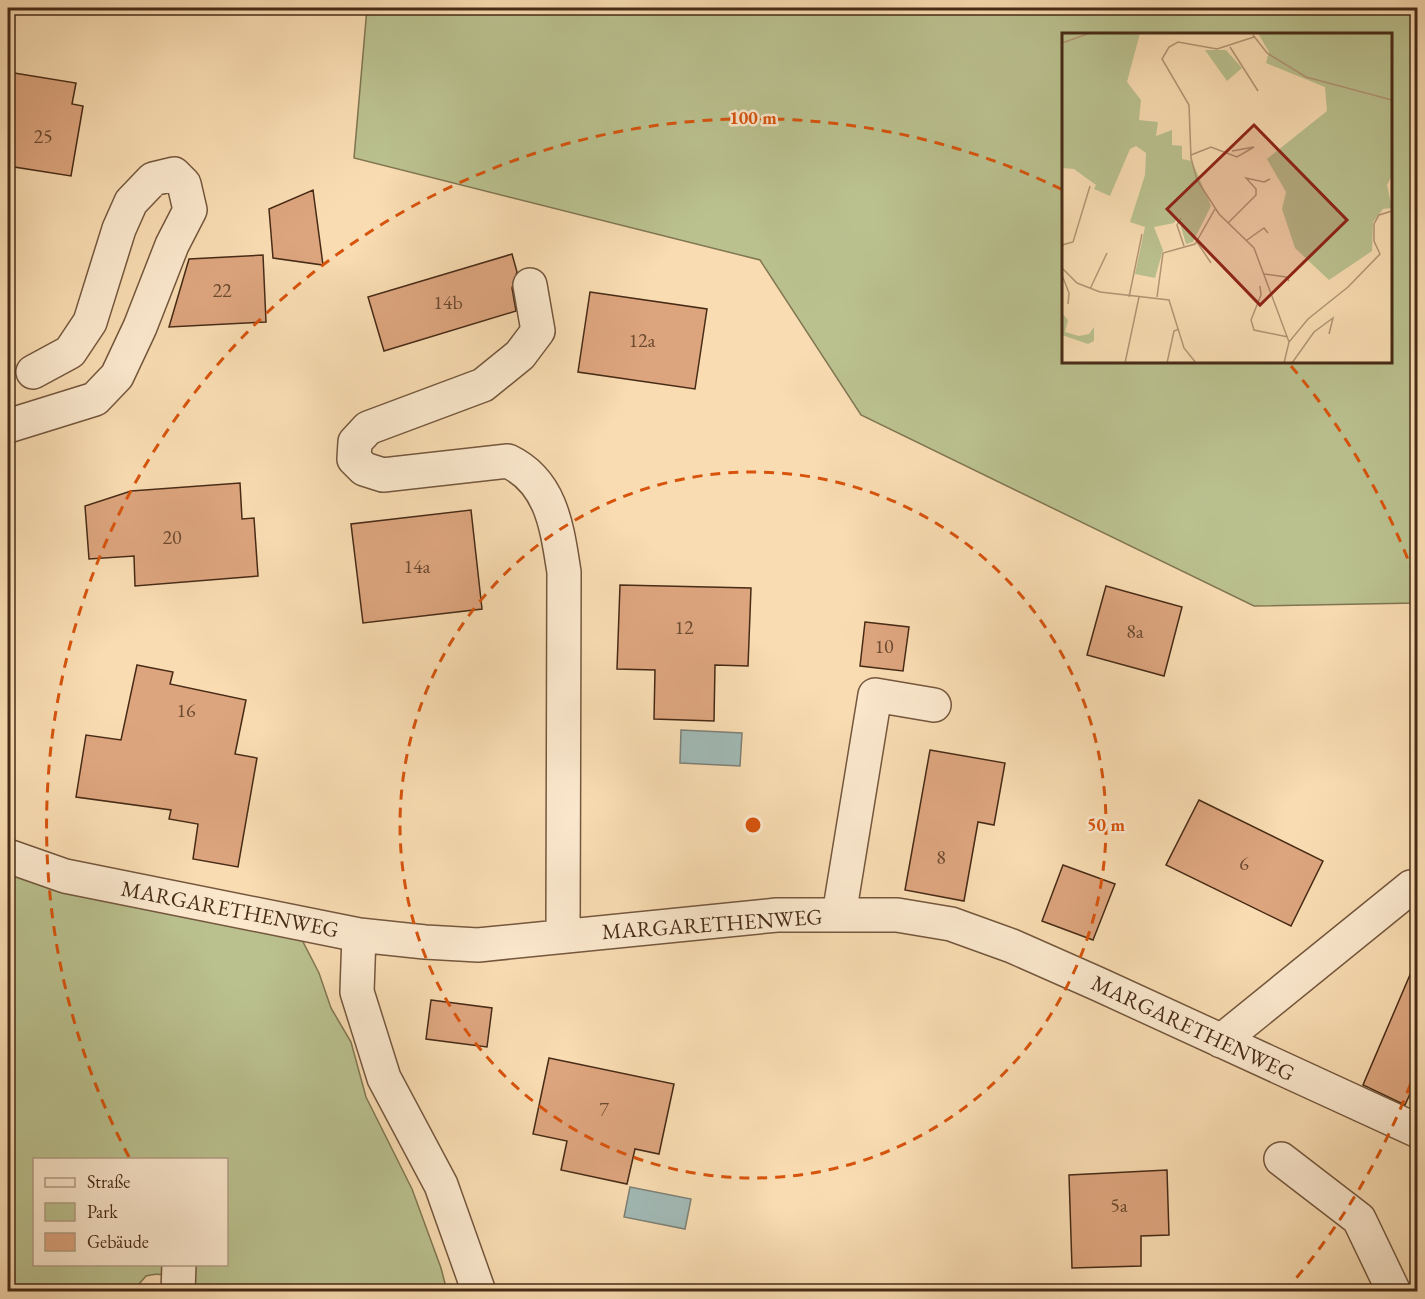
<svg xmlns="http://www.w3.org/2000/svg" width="1425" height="1299" font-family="'EB Garamond',serif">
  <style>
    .green { fill: #bac18f; stroke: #807652; stroke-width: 1.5; fill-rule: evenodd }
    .water { fill: #a1b9b5; stroke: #7d8075; stroke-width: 1.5 }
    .building { fill: #dda57e; stroke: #472b16; stroke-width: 1.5 }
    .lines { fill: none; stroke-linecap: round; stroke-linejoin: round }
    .minor-casing { stroke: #74573d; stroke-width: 36 }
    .minor { stroke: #fbe8cd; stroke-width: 33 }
    .ring { fill: none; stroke: #d8540d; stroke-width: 3; stroke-dasharray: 10 8 }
    .labels { text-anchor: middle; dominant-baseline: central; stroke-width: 5; stroke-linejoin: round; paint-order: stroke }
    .number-label { font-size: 20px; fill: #6c4a30 }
    .street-label { font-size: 22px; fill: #472b16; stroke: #fbe8cd }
    .inset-road { fill: none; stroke: #b29574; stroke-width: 1.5 }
    .view { fill: #8f2418; fill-opacity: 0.15; stroke: #8f2418; stroke-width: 3 }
    .inset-edge { fill: none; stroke: #472b16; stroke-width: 3 }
    .centre { fill: #d8540d; stroke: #fbe8cd; stroke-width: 3 }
    .ring-label { font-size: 18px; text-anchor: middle; font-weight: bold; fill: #d8540d; stroke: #fbe8cd; stroke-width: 5; stroke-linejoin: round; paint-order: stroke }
  </style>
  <rect width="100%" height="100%" fill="#f9dcb2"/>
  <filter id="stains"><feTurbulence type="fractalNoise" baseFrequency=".00333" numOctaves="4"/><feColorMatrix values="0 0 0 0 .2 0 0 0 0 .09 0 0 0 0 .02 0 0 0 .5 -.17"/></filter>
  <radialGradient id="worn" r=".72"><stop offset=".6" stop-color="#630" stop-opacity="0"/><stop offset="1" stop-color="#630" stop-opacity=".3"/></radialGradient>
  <path class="green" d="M 367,8 L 1417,8 L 1417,603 L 1254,606 L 861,415 L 760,260 L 354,158 ZM 1064,34 L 1390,34 L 1390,362 L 1064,362 Z
    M 8,856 L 301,938 L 319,973 L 331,1008 L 351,1042 L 366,1097 L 412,1189 L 441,1268 L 447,1291 L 186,1291 C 173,1279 165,1270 146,1276 L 133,1291 L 8,1292 ZM 34,1160 L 226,1160 L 226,1264 L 34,1264 Z"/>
  <path class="water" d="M 681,730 L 742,733 L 740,766 L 680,763 Z
    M 630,1187 L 691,1199 L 685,1229 L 624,1217 Z"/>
  <path class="building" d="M 8,72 L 76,83 L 72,104 L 83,106 L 71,176 L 8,166 Z
    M 313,190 L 323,265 L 273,258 L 269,209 Z
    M 512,254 L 517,272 L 512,288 L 516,311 L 384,351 L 368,297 Z
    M 263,255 L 266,322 L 169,327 L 189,259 Z
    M 590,292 L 707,309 L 695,389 L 578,372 Z
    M 240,483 L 242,519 L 254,518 L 258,576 L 135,586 L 134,556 L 89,559 L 85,506 L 131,491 Z
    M 471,510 L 482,609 L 363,623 L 351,524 Z
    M 620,585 L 751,588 L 748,666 L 715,665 L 714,721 L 654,719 L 655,670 L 617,669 Z
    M 1106,586 L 1182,607 L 1164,676 L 1087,655 Z
    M 865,622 L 909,627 L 903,671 L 860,666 Z
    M 137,665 L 173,672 L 170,684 L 246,700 L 235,754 L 257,758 L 238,867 L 193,859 L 198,824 L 169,819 L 171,810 L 76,797 L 86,735 L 121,740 Z
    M 930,750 L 1005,763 L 994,825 L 978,822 L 964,901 L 905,890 Z
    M 1199,800 L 1323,861 L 1291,926 L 1166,865 Z
    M 1063,865 L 1115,884 L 1093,940 L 1042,921 Z
    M 1418,956 L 1418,1076 L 1405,1105 L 1363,1085 Z
    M 431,1000 L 492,1008 L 487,1047 L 426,1039 Z
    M 549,1058 L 674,1084 L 659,1154 L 635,1149 L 627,1184 L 561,1170 L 567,1141 L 533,1134 Z
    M 1167,1170 L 1169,1235 L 1141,1236 L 1141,1266 L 1072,1268 L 1069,1175 Z"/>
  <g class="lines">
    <g class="minor-casing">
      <path id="minor" d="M 530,285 L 538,331 L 520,355 L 483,385 L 368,428 L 355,442 L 354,459 L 364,469 L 383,475 L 508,461 C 552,482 557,528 564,572 L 563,936
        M 8,426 L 95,399 L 117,376 L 140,327 L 172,245 L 190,210 L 184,184 L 174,174 L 153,179 L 131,202 L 119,229 L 90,322 L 70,352 L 33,372
        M 8,856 L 65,876 L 359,935 L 425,942 L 478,945 L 777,915 L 897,915 L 951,924 L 1012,946 L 1098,984 L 1418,1131
        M 839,915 L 875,695 L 934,705
        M 359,935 L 357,992 L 384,1078 L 441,1185 L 479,1292
        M 1221,1041 L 1411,887 L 1418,889
        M 1281,1159 L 1359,1219 L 1394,1292
        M 178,1292 L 179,1264"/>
    </g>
    <use href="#minor" class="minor"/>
  </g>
  <g class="ring">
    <circle cx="753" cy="825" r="353"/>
    <path d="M1417 1067A707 707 0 0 1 1287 1289M129 1157A707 707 0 0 1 1063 190M1291 366A707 707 0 0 1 1417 583"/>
  </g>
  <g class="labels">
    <g class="number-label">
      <text x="43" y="136">25</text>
      <text x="222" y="290">22</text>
      <text x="448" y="302">14b</text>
      <text x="642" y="340">12a</text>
      <text x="172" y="537">20</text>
      <text x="417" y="566">14a</text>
      <text x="684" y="627">12</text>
      <text x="1135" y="631">8a</text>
      <text x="884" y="646">10</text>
      <text x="186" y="710">16</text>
      <text x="941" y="857">8</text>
      <text x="1244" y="863">6</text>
      <text x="604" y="1109">7</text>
      <text x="1119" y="1205">5a</text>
    </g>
    <g class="street-label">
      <text transform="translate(230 909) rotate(11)">MARGARETHENWEG</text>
      <text transform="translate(712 924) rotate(-4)">MARGARETHENWEG</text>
      <text transform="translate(1193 1028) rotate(25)">MARGARETHENWEG</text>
    </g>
  </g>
  <g transform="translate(1062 33)">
    <rect width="330" height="330" fill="#f9dcb2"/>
    <path d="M 0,0 L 78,0 L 65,49 L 79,67 L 77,87 L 96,89 L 94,103 L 110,97 L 110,112 L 120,113 L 120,126 L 130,128 L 149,173 L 131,209 L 124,211 L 116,184 L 112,190 L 92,194 L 101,217 L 93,245 L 73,241 L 83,194 L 68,189 L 83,142 L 84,120 L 74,113 L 68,116 L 48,163 L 32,156 L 34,152 L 12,136 L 0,135 ZM 196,0 L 330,0 L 330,142 L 325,152 L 330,175 L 321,176 L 311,189 L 310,218 L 267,247 L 233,215 L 220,176 L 224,159 L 205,126 L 265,78 L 263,54 L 204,30 L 207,19 ZM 143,17 L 164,17 L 180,35 L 165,48 ZM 0,280 L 6,287 L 3,299 L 17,303 L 27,301 L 32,294 L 32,308 L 26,311 L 0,302 Z" fill="#bac18f"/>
    <path class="inset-road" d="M 191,2 L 205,20 L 244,44 L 330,67M 192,4 L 155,16 L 116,9 L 107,14 L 100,26 L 127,72 L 129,125 L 135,147 L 157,181 L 192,215 L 227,309M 0,10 L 28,0M 168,14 L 196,58M 129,122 L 149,114 L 175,124 L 192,114 L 170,118M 119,185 L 115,192 L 122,213M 166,190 L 194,162 L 194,156 L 184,145 L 202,149 L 208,146M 185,207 L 202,195 L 206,200M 135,209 L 149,230M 0,212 L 11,209 L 28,153M 0,235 L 15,250 L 38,259 L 107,267 L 122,315 L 134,330M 202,241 L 224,244 L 227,248M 0,242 L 7,260 L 6,271M 198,253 L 199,262 L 189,287 L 192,297 L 226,304M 28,256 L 45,220M 67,264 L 80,201M 95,264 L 101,220 L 133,211 L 153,176M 63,330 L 77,264M 105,330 L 112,298 L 117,296M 222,330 L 227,309 L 246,286 L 286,254 L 318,221 L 312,208 L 312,191 L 317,182 L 330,178M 230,330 L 252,299 L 271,285 L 267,301"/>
    <path class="view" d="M 192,92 L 285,187 L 198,272 L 105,176 Z"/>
    <rect width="330" height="330" class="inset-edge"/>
  </g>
  <circle cx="753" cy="825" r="9" class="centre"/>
  <g class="ring-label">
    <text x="753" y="124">100 m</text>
    <text x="1106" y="831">50 m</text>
  </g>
  <rect width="1425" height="1299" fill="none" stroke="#f9dcb2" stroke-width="30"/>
  <rect x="9" y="9" width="1407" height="1281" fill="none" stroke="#472b16" stroke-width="3"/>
  <rect x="15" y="15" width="1395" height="1269" fill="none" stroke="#472b16" stroke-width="1.5"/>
  <rect x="33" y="1158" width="195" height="108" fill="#fbe8cd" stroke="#b39c84" stroke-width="1.5"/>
  <rect x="45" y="1178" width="30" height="9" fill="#fbe8cd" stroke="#b39c84" stroke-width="1.5"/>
  <text x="87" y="1188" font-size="18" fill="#472b16">Straße</text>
  <rect x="45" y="1203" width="30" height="18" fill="#bac18f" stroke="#b39c84" stroke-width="1.5"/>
  <text x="87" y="1218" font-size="18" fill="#472b16">Park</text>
  <rect x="45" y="1233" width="30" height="18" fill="#dda57e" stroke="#b39c84" stroke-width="1.5"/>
  <text x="87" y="1248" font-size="18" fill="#472b16">Gebäude</text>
  <rect width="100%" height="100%" filter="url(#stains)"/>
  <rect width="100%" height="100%" fill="url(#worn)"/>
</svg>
